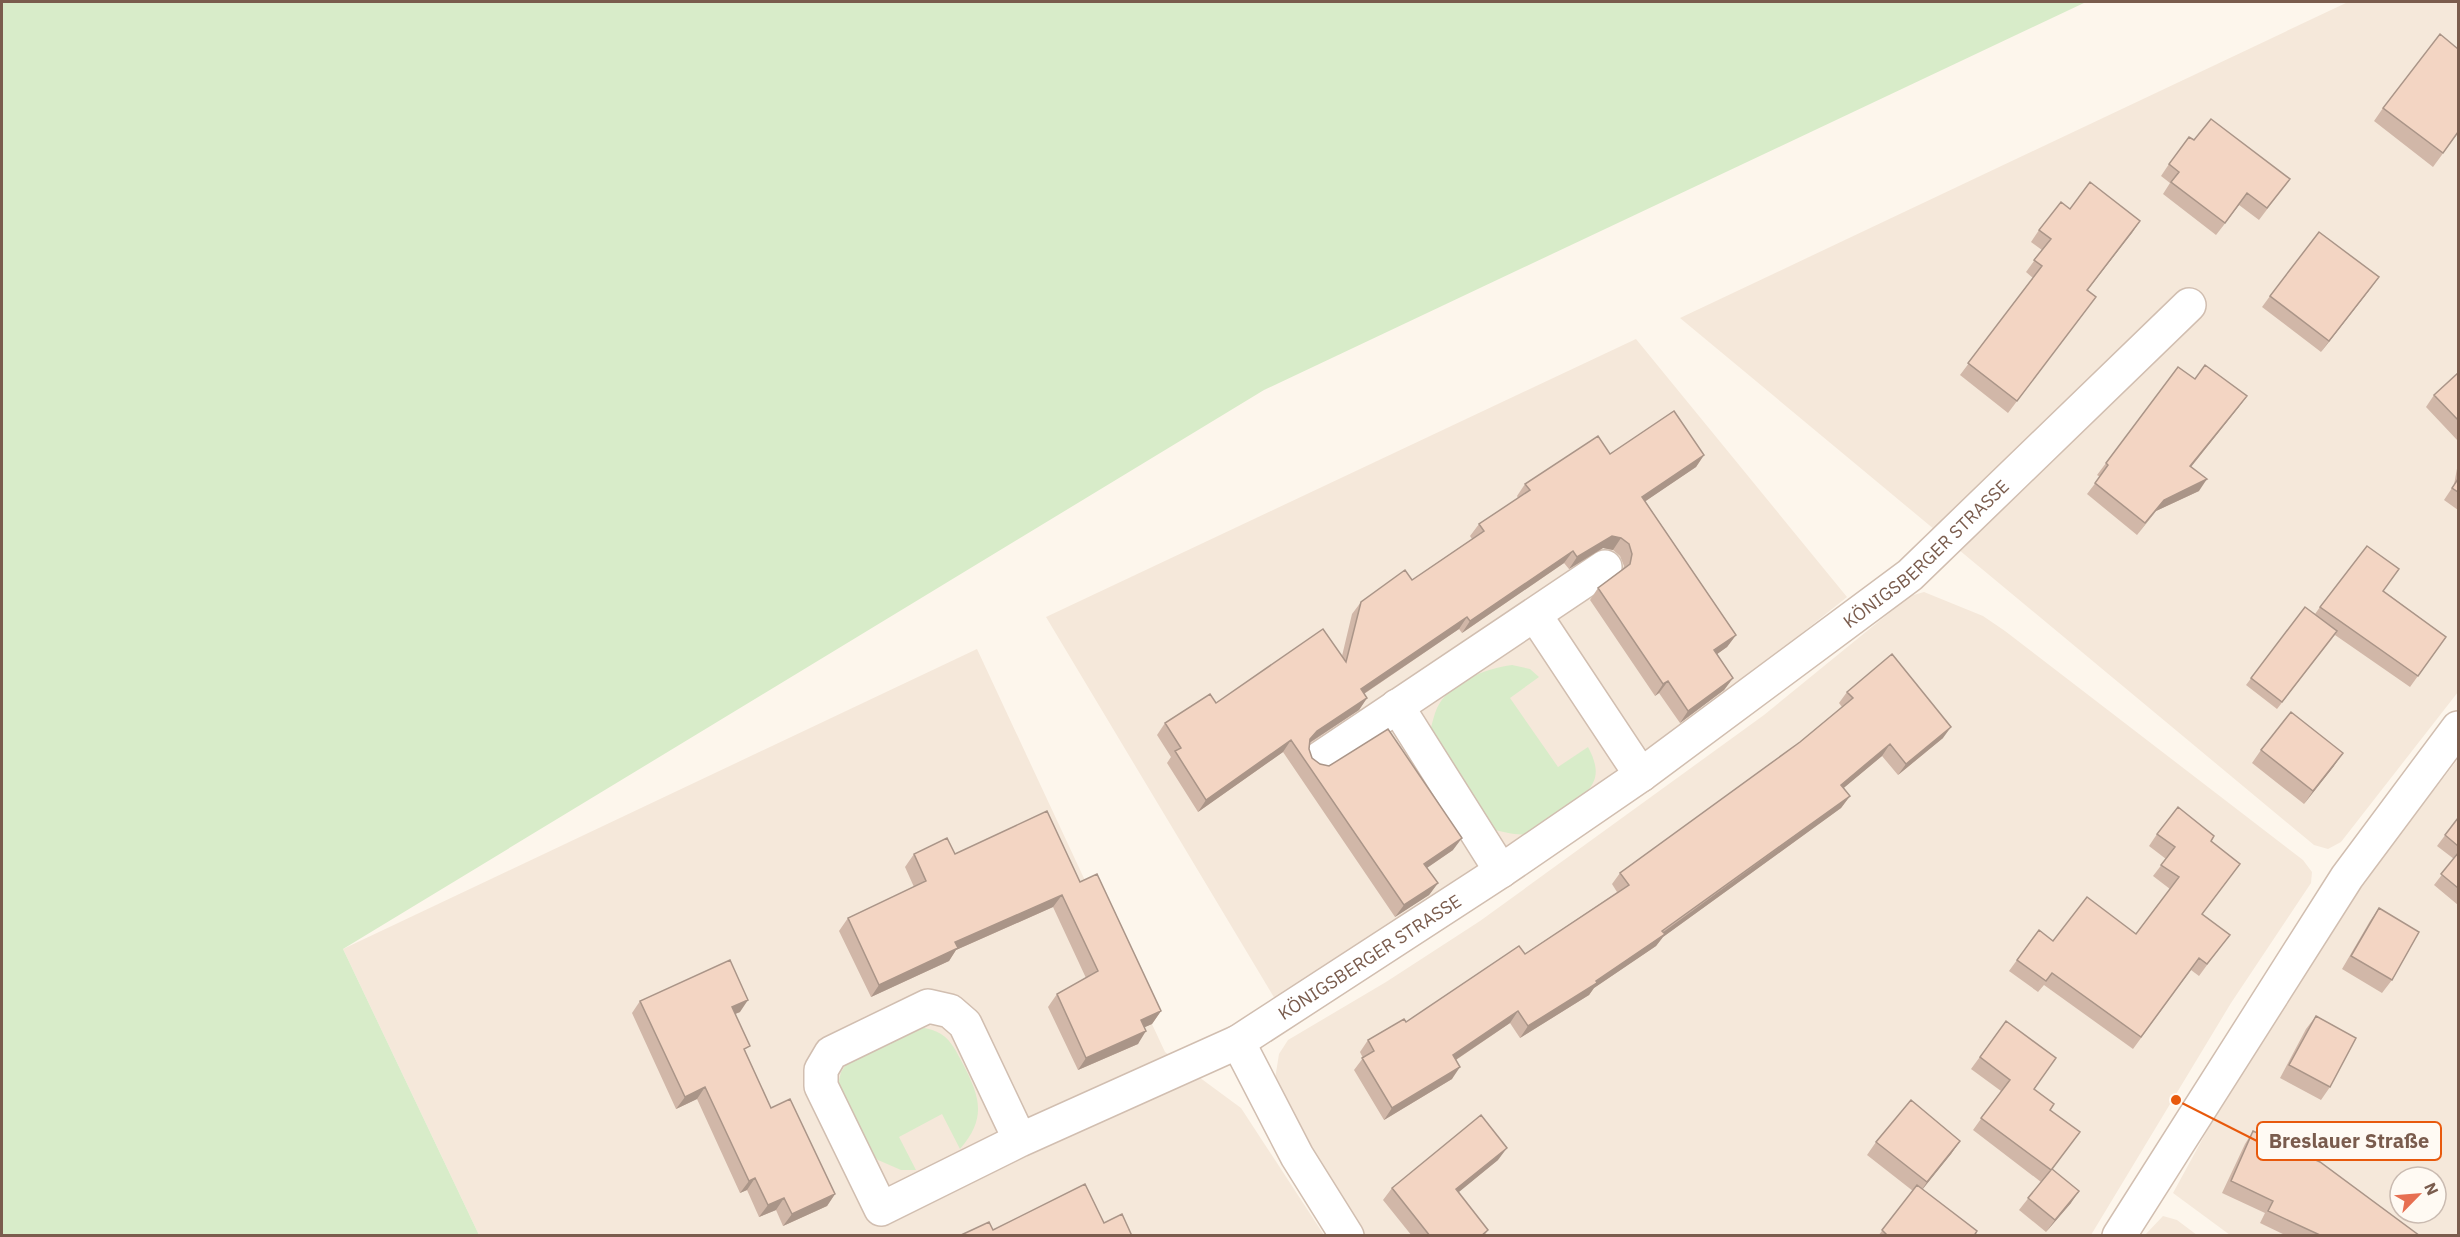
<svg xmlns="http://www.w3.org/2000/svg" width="2460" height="1237" font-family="'IBM Plex Sans',sans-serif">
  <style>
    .residential { fill: #f5e8da; fill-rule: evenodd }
    .green { fill: #d8ecc9 }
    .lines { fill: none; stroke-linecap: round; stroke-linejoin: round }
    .minor-casing { stroke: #d1beb0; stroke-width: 36 }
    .minor { stroke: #fff; stroke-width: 33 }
    .wall { fill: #d1b7a8 }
    .shaded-wall { fill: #aa9588 }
    .building { fill: #f3d5c3; stroke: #aa9588; stroke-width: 1.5 }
    .labels { text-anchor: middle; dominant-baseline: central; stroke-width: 5; stroke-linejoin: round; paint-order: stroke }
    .street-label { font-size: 18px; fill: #7a5c4d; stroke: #fffaf3 }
    .leader { fill: none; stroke: #e8590c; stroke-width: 2 }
    .callout-dot { fill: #e8590c; stroke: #fffaf3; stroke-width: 2 }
    .callout { fill: #fffaf3; stroke: #e8590c; stroke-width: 2 }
    .callout-label { font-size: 20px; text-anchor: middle; font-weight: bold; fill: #7a5c4d }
  </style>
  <rect width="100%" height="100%" fill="#fdf6ec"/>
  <path class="residential" d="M 2348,2 L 2458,2 L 2458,692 L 2341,842 L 2328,849 L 2314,845 L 1680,318 Z
    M 1636,339 L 1847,597 L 1636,766 L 1275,999 L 1046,617 Z
    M 1924,592 L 1983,616 L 2005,631 L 2303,860 L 2312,872 L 2311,883 L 2231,1003 L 2091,1235 L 1363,1236 L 1325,1179 L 1275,1079 L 1279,1054 L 1288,1040 L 1386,982 L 1480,921 L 1764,715 L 1910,596 Z
    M 977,649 L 1165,1052 L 1241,1108 L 1324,1235 L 479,1235 L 343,949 Z
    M 2458,759 L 2458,1235 L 2230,1235 L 2173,1193 L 2233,1083 L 2300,977 L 2369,874 ZM 2400,1177 L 2436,1177 L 2436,1213 L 2400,1213 Z
    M 2163,1216 L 2177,1220 L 2197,1235 L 2145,1235 Z"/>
  <path class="green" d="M 2,2 L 2086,2 L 1264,390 L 343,949 L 479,1235 L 2,1236 Z
    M 1512,665 L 1530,669 L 1539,677 L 1510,698 L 1558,767 L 1588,747 C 1608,784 1586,793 1558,813 C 1551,819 1541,830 1532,833 C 1520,837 1505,832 1494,830 L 1430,731 C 1432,724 1434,715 1437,708 C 1449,683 1486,668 1512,665 Z
    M 905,1026 C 917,1027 930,1027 941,1034 C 952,1041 957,1053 963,1064 C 980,1097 987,1118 960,1149 L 942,1114 L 899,1137 L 916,1170 L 901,1170 L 878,1160 L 865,1148 L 838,1085 L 841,1072 L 851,1057 Z"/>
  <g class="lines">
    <g class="minor-casing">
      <g id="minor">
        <path d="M 1535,615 L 1641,775"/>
        <path d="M 1397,706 L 1501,871"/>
        <path d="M 1319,759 L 1605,567"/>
        <path d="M 1238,1042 L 1297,1156 L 1347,1236"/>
        <path id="s1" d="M 1020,1140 L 965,1024 L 950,1011 L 928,1006 L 831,1053 L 821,1070 L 821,1086 L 881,1209 L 1020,1140 L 1238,1042 L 1501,871 L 1641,775 L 1910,575 L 2189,305"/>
        <path d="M 2119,1236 L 2347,877 L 2458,728"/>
      </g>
    </g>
    <use href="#minor" class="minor"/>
  </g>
  <path class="wall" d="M 2458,49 L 2458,133 L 2433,167 L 2374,121 L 2383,108 Z
    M 2194,140 L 2290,179 L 2259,220 L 2239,205 L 2216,235 L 2163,194 L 2170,183 L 2161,176 L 2169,164 Z
    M 2070,209 L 2140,221 L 2088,290 L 2096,297 L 2008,413 L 1960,375 L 2033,278 L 2026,272 L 2042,250 L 2031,242 L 2039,230 Z
    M 2371,288 L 2321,352 L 2262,307 L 2270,296 Z
    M 2458,373 L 2458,441 L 2426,407 L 2434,395 Z
    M 2195,379 L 2247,396 L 2238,408 L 2191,467 L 2199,491 L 2156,511 L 2137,535 L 2087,494 L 2100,477 L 2097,475 L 2106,463 Z
    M 1610,454 L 1704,455 L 1696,467 L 1645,501 L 1736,635 L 1727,647 L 1717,654 L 1733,678 L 1724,690 L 1680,723 L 1659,693 L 1655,696 L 1590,600 L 1598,588 L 1623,569 L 1624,566 L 1620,556 L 1613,550 L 1603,548 L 1569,569 L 1564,563 L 1462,633 L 1459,629 L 1364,694 L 1367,698 L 1359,710 L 1310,743 L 1309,749 L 1312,758 L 1320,764 L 1453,850 L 1427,868 L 1438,883 L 1429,895 L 1395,917 L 1283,752 L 1198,812 L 1167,763 L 1171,757 L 1157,735 L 1165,723 L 1216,703 L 1342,656 L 1352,614 L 1361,602 L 1412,580 L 1472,539 L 1470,536 L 1479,524 L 1518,498 L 1517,496 L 1525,484 Z
    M 2458,463 L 2458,510 L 2444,500 L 2454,485 Z
    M 2384,591 L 2446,637 L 2410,687 L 2335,635 L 2277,709 L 2246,685 L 2305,607 L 2315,614 L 2320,607 Z
    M 1847,692 L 1943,738 L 1898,775 L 1882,756 L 1843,788 L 1850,796 L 1841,808 L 1663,937 L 1656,946 L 1594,988 L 1589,995 L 1520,1038 L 1510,1023 L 1456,1060 L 1452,1079 L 1384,1120 L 1354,1070 L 1363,1058 L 1360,1052 L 1368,1040 L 1406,1022 L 1525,954 L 1617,892 L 1612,884 L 1620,873 L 1800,742 L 1842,707 L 1839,703 Z
    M 2261,750 L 2334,766 L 2304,804 L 2252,763 Z
    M 2458,818 L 2458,905 L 2434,885 L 2454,859 L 2437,846 Z
    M 2157,834 L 2211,841 L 2240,864 L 2202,914 L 2221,946 L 2199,976 L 2191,970 L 2133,1049 L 2044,985 L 2038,992 L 2009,971 L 2039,930 L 2053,941 L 2136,934 L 2170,889 L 2153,876 L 2166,859 L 2149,846 Z
    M 914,854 L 955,854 L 1080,882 L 1161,1011 L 1152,1024 L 1144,1027 L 1138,1044 L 1078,1070 L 1048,1007 L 1057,994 L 1086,978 L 1053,907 L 956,950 L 949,961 L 871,997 L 839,931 L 848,918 L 914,887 L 905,867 Z
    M 2379,908 L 2392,980 L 2382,993 L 2342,969 L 2370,921 Z
    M 640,1001 L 740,1012 L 735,1014 L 746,1053 L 771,1108 L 835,1194 L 827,1206 L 783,1226 L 776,1210 L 759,1217 L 747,1190 L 740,1193 L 697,1099 L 676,1109 L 632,1013 Z
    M 2316,1016 L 2330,1087 L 2321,1100 L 2280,1078 L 2306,1029 Z
    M 2006,1021 L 2034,1089 L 2050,1110 L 2071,1144 L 2052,1169 L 2071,1203 L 2046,1232 L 2019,1210 L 2041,1182 L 1973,1130 L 2001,1091 L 1971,1069 Z
    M 2253,1131 L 2420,1236 L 2287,1236 L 2260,1223 L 2265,1213 L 2222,1193 L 2245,1144 Z
    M 1960,1141 L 1951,1154 L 1922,1189 L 1974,1236 L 1878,1236 L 1913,1191 L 1867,1155 L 1876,1142 Z
    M 1498,1160 L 1458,1192 L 1488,1230 L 1484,1236 L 1412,1236 L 1383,1200 L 1392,1188 Z"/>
  <path class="shaded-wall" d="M 2247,193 L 2239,205 L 2216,235 L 2225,223 Z
    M 2140,221 L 2132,233 L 2078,302 L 2087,290 Z
    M 2379,277 L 2371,288 L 2321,352 L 2329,341 Z
    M 2247,396 L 2238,408 L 2182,478 L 2190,466 Z
    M 1704,455 L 1696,467 L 1634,509 L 1642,497 Z
    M 2207,479 L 2199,491 L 2156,511 L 2137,535 L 2164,500 Z
    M 1612,536 L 1621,538 L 1613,550 L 1603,548 L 1569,569 L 1577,557 Z
    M 1573,551 L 1564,563 L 1462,633 L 1470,621 Z
    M 1467,617 L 1459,629 L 1353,701 L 1361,689 Z
    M 1736,635 L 1727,647 L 1706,662 L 1714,650 Z
    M 1733,678 L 1724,690 L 1680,723 L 1688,711 Z
    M 1668,681 L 1659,693 L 1655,696 L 1663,684 Z
    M 1367,698 L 1359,710 L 1309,743 L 1310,739 L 1317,731 Z
    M 1951,727 L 1943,738 L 1898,775 L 1906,764 Z
    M 1291,740 L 1283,752 L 1198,812 L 1206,800 Z
    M 1890,744 L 1882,756 L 1833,797 L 1841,785 Z
    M 2343,753 L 2334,766 L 2304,804 L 2313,791 Z
    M 1850,796 L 1841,808 L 1663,937 L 1656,946 L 1594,988 L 1589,995 L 1520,1038 L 1528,1026 L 1596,981 Z
    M 1462,838 L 1453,850 L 1415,876 L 1424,864 Z
    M 1438,883 L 1429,895 L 1395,917 L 1404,905 Z
    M 1062,895 L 1053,907 L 956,950 L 949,961 L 871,997 L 879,985 L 955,942 Z
    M 748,1000 L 740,1012 L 723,1019 L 732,1007 Z
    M 1161,1011 L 1152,1024 L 1132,1033 L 1141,1020 Z
    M 1518,1011 L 1510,1023 L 1445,1067 L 1453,1055 Z
    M 1146,1031 L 1138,1044 L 1078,1070 L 1086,1058 Z
    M 1460,1067 L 1452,1079 L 1384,1120 L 1392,1108 Z
    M 705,1087 L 697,1099 L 676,1109 L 685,1097 Z
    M 1960,1141 L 1951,1154 L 1918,1195 L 1927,1182 Z
    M 1507,1148 L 1498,1160 L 1448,1201 L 1456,1189 Z
    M 755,1178 L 747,1190 L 740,1193 L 749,1181 Z
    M 2079,1191 L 2071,1203 L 2046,1232 L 2055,1220 Z
    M 835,1194 L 827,1206 L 783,1226 L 792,1214 Z
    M 784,1198 L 776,1210 L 759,1217 L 768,1205 Z"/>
  <path class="building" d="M 2440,34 L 2458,49 L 2458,132 L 2443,153 L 2383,108 Z
    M 2211,119 L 2290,179 L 2267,208 L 2247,193 L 2225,223 L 2171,182 L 2179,172 L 2169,164 L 2189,137 L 2194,140 Z
    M 2090,182 L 2140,221 L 2087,290 L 2096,297 L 2017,401 L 1968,363 L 2042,266 L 2034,260 L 2051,239 L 2039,230 L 2061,202 L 2070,209 Z
    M 2319,232 L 2379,277 L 2329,341 L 2270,296 Z
    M 2205,365 L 2247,396 L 2190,466 L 2207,479 L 2164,500 L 2145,523 L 2095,483 L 2108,465 L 2106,463 L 2178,367 L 2195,379 Z
    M 2458,373 L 2458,420 L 2434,395 Z
    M 1674,411 L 1704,455 L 1642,497 L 1736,635 L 1714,650 L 1733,678 L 1688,711 L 1668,681 L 1663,684 L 1598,588 L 1630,564 L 1632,554 L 1629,544 L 1621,538 L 1612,536 L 1577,557 L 1573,551 L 1470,621 L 1467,617 L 1361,689 L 1367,698 L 1317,731 L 1310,739 L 1309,749 L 1312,758 L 1320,764 L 1329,766 L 1388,729 L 1462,838 L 1424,864 L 1438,883 L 1404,905 L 1291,740 L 1206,800 L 1175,751 L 1181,748 L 1165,723 L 1210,694 L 1216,703 L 1323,629 L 1346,662 L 1361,602 L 1405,570 L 1412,580 L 1484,531 L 1479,524 L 1530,490 L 1525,484 L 1598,436 L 1610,454 Z
    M 2458,479 L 2458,492 L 2452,488 Z
    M 2367,546 L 2399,569 L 2383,591 L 2446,637 L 2418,676 L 2320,607 Z
    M 2305,607 L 2337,631 L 2282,702 L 2251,678 Z
    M 1892,654 L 1951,727 L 1906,764 L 1890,744 L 1841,785 L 1850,796 L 1662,931 L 1665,934 L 1596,981 L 1597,983 L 1528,1026 L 1518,1011 L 1453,1055 L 1460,1067 L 1392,1108 L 1362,1058 L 1374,1051 L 1368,1040 L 1404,1019 L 1406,1022 L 1519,946 L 1525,954 L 1629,885 L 1620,873 L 1800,742 L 1853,698 L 1847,692 Z
    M 2291,712 L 2343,753 L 2313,791 L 2261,750 Z
    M 2178,807 L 2214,836 L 2211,841 L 2240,864 L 2202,914 L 2230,935 L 2207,964 L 2199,958 L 2141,1037 L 2052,973 L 2046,981 L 2017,960 L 2039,930 L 2053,941 L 2087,897 L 2136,934 L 2179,877 L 2161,865 L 2175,847 L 2157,834 Z
    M 1047,811 L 1080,882 L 1097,874 L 1161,1011 L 1141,1020 L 1146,1031 L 1086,1058 L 1057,994 L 1098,971 L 1062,895 L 955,942 L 958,948 L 879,985 L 848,918 L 926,881 L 914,854 L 947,838 L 955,854 Z
    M 2458,818 L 2458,846 L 2445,835 Z
    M 2458,853 L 2458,888 L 2441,874 Z
    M 2379,908 L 2419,932 L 2392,980 L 2351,956 Z
    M 730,960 L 748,1000 L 732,1007 L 750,1046 L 744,1049 L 771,1108 L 790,1099 L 835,1194 L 792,1214 L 784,1198 L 768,1205 L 755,1178 L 749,1181 L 705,1087 L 685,1097 L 640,1001 Z
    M 2316,1016 L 2356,1038 L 2330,1087 L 2289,1065 Z
    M 2006,1021 L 2056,1058 L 2034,1089 L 2054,1104 L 2050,1110 L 2080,1132 L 2052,1169 L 2079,1191 L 2055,1220 L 2028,1198 L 2051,1170 L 1981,1118 L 2010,1080 L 1980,1057 Z
    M 1911,1100 L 1960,1141 L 1927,1182 L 1876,1142 Z
    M 1481,1115 L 1507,1148 L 1456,1189 L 1488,1230 L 1481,1236 L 1430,1236 L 1392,1188 Z
    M 2253,1131 L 2320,1162 L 2420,1236 L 2322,1236 L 2268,1211 L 2273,1201 L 2231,1181 Z
    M 1085,1184 L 1104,1223 L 1122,1214 L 1132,1236 L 959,1236 L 989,1222 L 993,1230 Z
    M 1917,1185 L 1977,1231 L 1974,1236 L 1888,1236 L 1882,1230 Z"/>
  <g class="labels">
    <g class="street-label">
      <text stroke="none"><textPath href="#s1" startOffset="1690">KÖNIGSBERGER STRASSE</textPath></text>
      <text stroke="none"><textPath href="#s1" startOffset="1002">KÖNIGSBERGER STRASSE</textPath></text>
    </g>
  </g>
  <path class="leader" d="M2176 1100L2257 1141"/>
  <circle class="callout-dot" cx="2176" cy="1100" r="6"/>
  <rect class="callout" x="2257" y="1122" width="184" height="38" rx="6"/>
  <g class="callout-label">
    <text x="2349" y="1148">Breslauer Straße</text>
  </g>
  <rect width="2460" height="1237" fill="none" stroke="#7a5c4d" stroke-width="6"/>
  <g transform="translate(2418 1195) rotate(65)"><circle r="28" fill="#fffaf3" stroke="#cabbb1" stroke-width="1.5"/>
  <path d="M0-4.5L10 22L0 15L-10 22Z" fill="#e76f51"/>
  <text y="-9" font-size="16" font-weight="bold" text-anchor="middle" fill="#7a5c4d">N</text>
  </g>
</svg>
